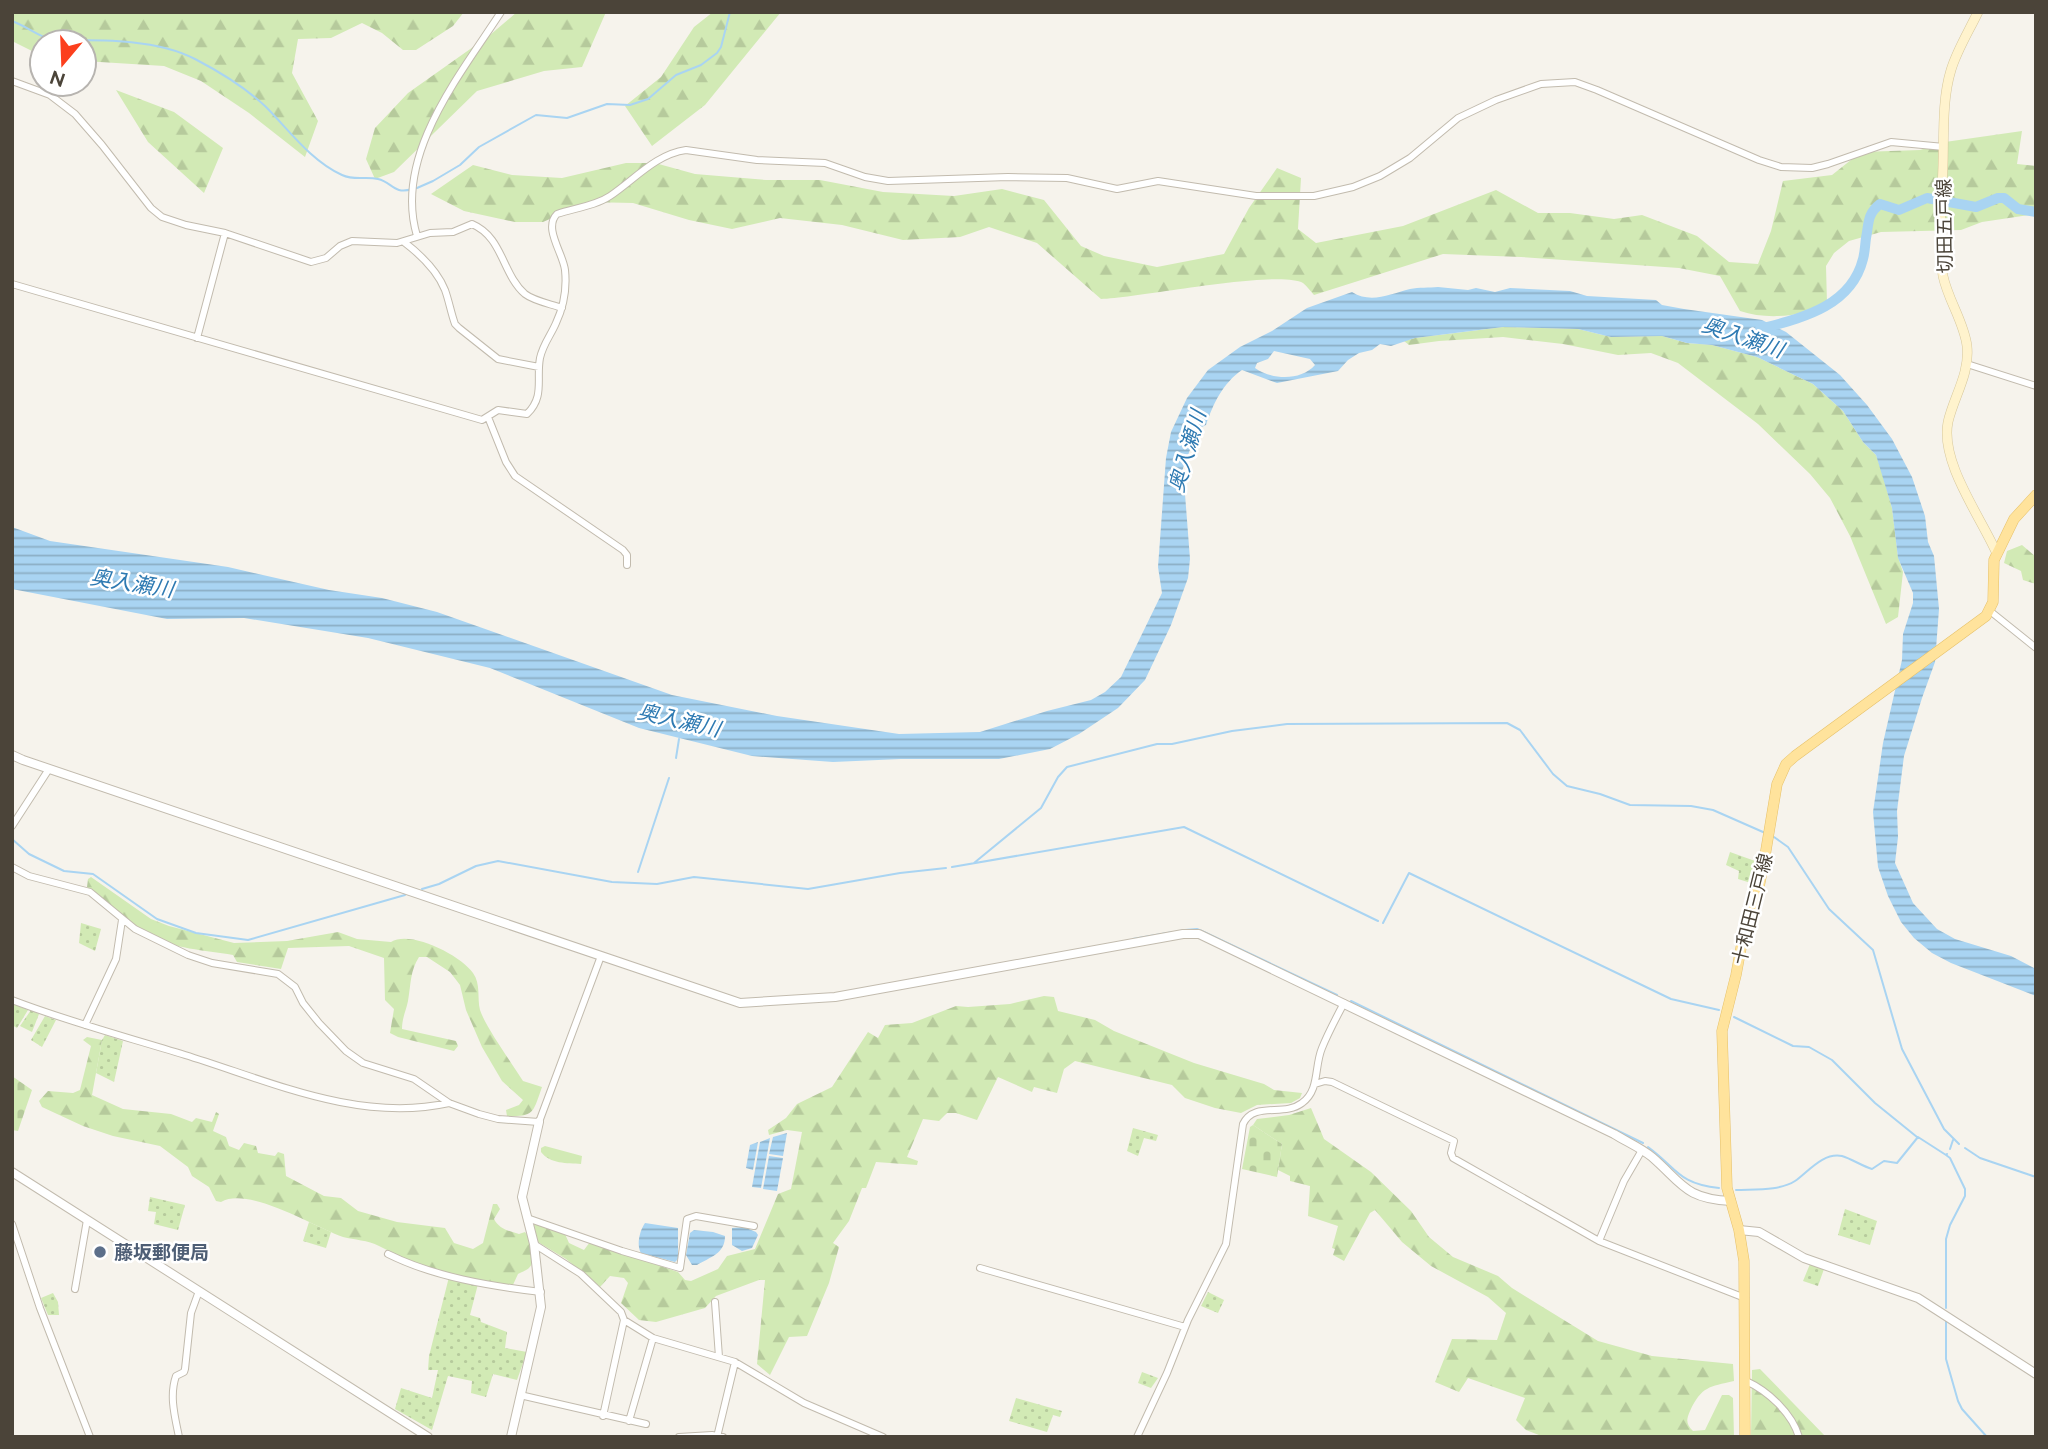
<svg xmlns="http://www.w3.org/2000/svg" width="2048" height="1449" font-family="Raleway,'Noto Sans JP',sans-serif">
  <style>
    .grass { fill: url(#grass-dots) }
    .forest { fill: url(#forest-firs) }
    .cemetery { fill: url(#cemetery-stones) }
    .water { fill: url(#water-rules); fill-rule: evenodd }
    .lines { fill: none; stroke-linecap: round; stroke-linejoin: round }
    .stream { stroke: #a9d4f2; stroke-width: 2 }
    .river { stroke: #a9d4f2; stroke-width: 10 }
    .minor-casing { stroke: #c2bbae; stroke-width: 8 }
    .tertiary-casing { stroke: #c2bbae; stroke-width: 10 }
    .secondary-casing { stroke: #d6c79b; stroke-width: 10 }
    .primary-casing { stroke: #e6c16a; stroke-width: 11 }
    .minor { stroke: #fff; stroke-width: 6 }
    .tertiary { stroke: #fff; stroke-width: 8 }
    .secondary { stroke: #fff3cd; stroke-width: 9 }
    .primary { stroke: #ffe39c; stroke-width: 10 }
    .service-dot { fill: #5c6f8a; stroke: #fff; stroke-width: 2.5 }
    .labels { text-anchor: middle; dominant-baseline: central; stroke-width: 5; stroke-linejoin: round; paint-order: stroke }
    .street-label { font-size: 19px; fill: #4b4439; stroke: #fff }
    .service-label { font-size: 19px; font-weight: bold; fill: #4e5e75; stroke: #fff; text-anchor: start }
    .water-label { font-size: 21px; font-style: italic; fill: #2e7ab2; stroke: #fff }
  </style>
  <defs>
    <pattern id="grass-dots" width="8" height="8" patternUnits="userSpaceOnUse" patternTransform="scale(1.75)"><rect width="8" height="8" fill="#d2eab5"/><path d="M2 2h.1M6 6h.1" fill="none" stroke="#b6ca9c" stroke-width="1.8" stroke-linecap="round"/></pattern>
    <pattern id="forest-firs" width="22" height="20" patternUnits="userSpaceOnUse" patternTransform="scale(1.75)"><rect width="22" height="20" fill="#d2eab5"/><path d="M5 1l3.5 6h-7zM16 11l3.5 6h-7z" fill="#b6ca9c"/></pattern>
    <pattern id="cemetery-stones" width="16" height="16" patternUnits="userSpaceOnUse" patternTransform="scale(1.75)"><rect width="16" height="16" fill="#d2eab5"/><path d="M2 7V4a2 2 0 0 1 4 0v3zM10 15v-3a2 2 0 0 1 4 0v3z" fill="#b6ca9c"/></pattern>
    <pattern id="water-rules" width="6" height="5" patternUnits="userSpaceOnUse" patternTransform="scale(1.75)"><rect width="6" height="5" fill="#a9d4f2"/><path d="M0 2.5h6" fill="none" stroke="#8caec5"/></pattern>
  </defs>
  <rect width="100%" height="100%" fill="#f6f3ec"/>
  <path class="grass" d="M 1730,852 L 1755,861 L 1751,883 L 1738,879 L 1739,871 L 1726,865 Z
    M 81,923 L 101,929 L 95,951 L 79,943 Z
    M 14,1004 L 28,1010 L 17,1028 L 12,1025 Z
    M 31,1010 L 39,1014 L 32,1032 L 20,1026 Z
    M 45,1016 L 56,1020 L 42,1047 L 31,1040 Z
    M 105,1035 L 123,1041 L 114,1082 L 96,1073 L 102,1040 Z
    M 1133,1128 L 1158,1135 L 1156,1141 L 1144,1138 L 1138,1156 L 1127,1151 Z
    M 150,1197 L 185,1205 L 178,1230 L 154,1224 L 156,1212 L 148,1211 Z
    M 1845,1209 L 1877,1221 L 1870,1245 L 1838,1235 Z
    M 309,1222 L 331,1232 L 326,1248 L 303,1241 Z
    M 1810,1264 L 1824,1269 L 1818,1286 L 1803,1281 Z
    M 449,1277 L 478,1284 L 470,1315 L 480,1318 L 481,1322 L 507,1332 L 505,1348 L 527,1352 L 517,1380 L 493,1374 L 486,1397 L 471,1393 L 472,1381 L 448,1376 L 432,1430 L 395,1409 L 401,1388 L 432,1398 L 438,1370 L 428,1370 L 429,1356 Z
    M 1208,1292 L 1224,1300 L 1218,1313 L 1201,1306 Z
    M 53,1293 L 58,1302 L 59,1315 L 48,1315 L 41,1298 Z
    M 1142,1372 L 1158,1378 L 1151,1388 L 1138,1383 Z
    M 1016,1398 L 1062,1411 L 1060,1417 L 1053,1415 L 1047,1432 L 1009,1421 Z"/>
  <path class="forest" d="M 12,12 L 464,12 L 453,26 L 416,50 L 403,50 L 382,33 L 362,23 L 331,38 L 298,39 L 292,73 L 318,121 L 305,157 L 249,113 L 201,81 L 164,66 L 84,61 L 84,42 L 42,42 L 42,56 L 12,41 Z
    M 517,12 L 606,12 L 582,67 L 544,71 L 477,91 L 394,172 L 375,179 L 366,159 L 375,128 L 408,93 L 490,35 Z
    M 713,12 L 781,12 L 705,105 L 652,146 L 625,106 L 661,77 L 694,27 Z
    M 116,90 L 174,112 L 223,148 L 204,193 L 148,142 Z
    M 2022,131 L 2017,164 L 2036,166 L 2036,214 L 1982,222 L 1961,230 L 1881,232 L 1849,241 L 1834,253 L 1826,266 L 1827,304 C 1801,317 1767,320 1740,311 L 1720,276 L 1679,268 L 1521,257 L 1443,254 L 1314,295 C 1311,292 1307,286 1303,283 C 1279,269 1138,298 1101,299 L 1037,243 L 989,227 L 960,237 L 903,240 L 842,225 L 780,218 L 732,229 L 689,220 L 633,203 L 588,202 L 543,222 L 515,222 L 464,211 L 431,194 L 473,165 L 512,175 L 562,178 L 626,163 L 655,163 L 695,174 L 766,180 L 820,180 L 883,192 L 954,196 L 1002,189 L 1044,200 L 1081,246 L 1104,256 L 1157,267 L 1224,254 L 1249,208 L 1277,168 L 1301,178 L 1298,229 L 1316,243 L 1403,226 L 1496,190 L 1538,213 L 1570,213 L 1614,219 L 1642,215 L 1697,236 L 1729,262 L 1758,264 L 1771,231 L 1783,181 L 1832,175 L 1861,152 L 1920,150 L 1945,142 Z
    M 1503,327 L 1578,329 L 1611,337 L 1662,336 L 1687,343 L 1712,345 L 1757,357 L 1813,384 L 1843,411 L 1863,442 L 1876,455 L 1881,469 L 1892,508 L 1898,557 L 1903,572 L 1898,617 L 1886,624 L 1850,536 L 1830,498 L 1810,474 L 1758,424 L 1678,363 L 1651,353 L 1618,355 L 1563,344 L 1503,337 L 1439,341 L 1409,345 L 1404,341 L 1415,338 Z
    M 2022,545 L 2036,557 L 2036,584 L 2023,580 L 2021,571 L 2004,563 L 2007,551 Z
    M 91,877 L 151,919 L 169,926 L 234,943 L 287,941 L 338,932 L 357,939 L 391,942 C 411,930 460,955 473,973 C 481,984 477,998 480,1010 C 486,1028 512,1063 523,1081 L 542,1087 C 533,1112 535,1117 507,1116 L 506,1110 L 519,1105 L 523,1100 L 502,1081 L 482,1047 L 466,1010 L 460,985 L 450,972 L 427,957 L 419,957 C 410,971 411,984 408,1001 C 406,1011 402,1018 402,1029 L 456,1041 L 458,1046 L 454,1051 L 398,1037 L 390,1033 L 394,1009 L 385,1000 L 384,958 L 349,946 L 288,948 L 281,969 L 237,962 L 233,955 C 204,950 174,949 148,935 C 125,923 107,902 87,887 L 88,879 Z
    M 1044,996 L 1054,997 L 1058,1011 L 1095,1020 L 1114,1031 L 1194,1063 L 1264,1084 L 1274,1090 L 1302,1093 L 1300,1098 L 1291,1103 L 1257,1105 L 1241,1113 L 1215,1108 L 1185,1098 L 1172,1085 L 1075,1061 L 1064,1069 L 1057,1093 L 1034,1087 L 1032,1092 L 998,1077 L 977,1120 L 956,1113 L 947,1113 L 939,1121 L 923,1119 L 907,1157 L 918,1161 L 917,1165 L 876,1162 L 866,1188 L 862,1188 L 849,1221 L 833,1243 L 839,1247 L 829,1283 L 807,1336 L 789,1337 L 770,1375 L 757,1364 L 765,1280 L 759,1280 L 716,1296 L 705,1308 L 656,1322 L 639,1320 L 621,1303 L 628,1283 L 624,1278 L 610,1276 L 600,1287 L 566,1259 L 538,1242 L 533,1222 L 565,1234 L 569,1243 L 584,1250 L 590,1242 L 678,1272 L 685,1280 L 691,1281 L 718,1269 L 727,1256 L 755,1249 L 778,1194 L 791,1189 L 802,1132 L 787,1130 L 769,1135 L 768,1130 L 786,1118 L 797,1104 L 832,1087 L 868,1032 L 878,1038 L 885,1025 L 912,1023 L 956,1006 L 968,1007 L 1010,1004 Z
    M 87,1037 L 102,1040 L 92,1095 L 123,1109 L 171,1114 L 192,1122 L 196,1118 L 212,1122 L 216,1112 L 219,1114 L 213,1131 L 226,1137 L 229,1146 L 239,1150 L 244,1143 L 256,1146 L 258,1153 L 275,1156 L 278,1152 L 284,1154 L 286,1176 L 324,1196 L 341,1198 L 358,1211 L 397,1222 L 445,1228 L 454,1243 L 473,1249 L 483,1243 L 493,1204 L 497,1204 L 500,1209 L 494,1219 C 499,1229 509,1231 519,1234 L 525,1232 C 531,1239 537,1260 529,1268 C 527,1270 520,1273 518,1274 L 512,1287 C 482,1280 452,1276 423,1267 C 406,1262 394,1253 379,1246 C 368,1240 354,1240 343,1237 C 314,1227 249,1186 221,1202 L 216,1201 L 209,1187 L 192,1176 L 188,1167 L 160,1146 L 113,1136 L 83,1126 L 42,1107 L 39,1101 L 48,1091 L 73,1093 L 80,1090 L 91,1046 L 83,1040 Z
    M 1311,1108 L 1324,1139 L 1371,1172 L 1411,1211 L 1429,1237 L 1453,1257 L 1498,1276 L 1512,1288 L 1598,1341 L 1652,1356 L 1733,1364 L 1734,1381 C 1709,1387 1702,1386 1690,1411 C 1686,1420 1686,1424 1693,1431 L 1705,1430 L 1722,1395 L 1729,1395 L 1733,1398 L 1734,1437 L 1544,1437 L 1526,1430 L 1516,1420 L 1525,1398 L 1468,1378 L 1459,1392 L 1435,1382 L 1452,1339 L 1497,1340 L 1506,1313 L 1488,1297 L 1431,1266 L 1402,1242 L 1375,1210 L 1370,1213 L 1344,1261 L 1333,1255 L 1335,1249 L 1332,1248 L 1338,1226 L 1308,1216 L 1310,1186 L 1290,1181 L 1290,1176 L 1278,1170 L 1282,1144 L 1253,1125 L 1257,1119 L 1289,1115 Z
    M 545,1146 L 582,1156 L 581,1164 C 567,1163 550,1164 541,1152 L 541,1148 Z
    M 1760,1369 L 1826,1437 L 1751,1437 L 1752,1370 Z"/>
  <path class="cemetery" d="M 12,1076 L 32,1090 L 18,1131 L 12,1130 Z
    M 1253,1125 L 1282,1144 L 1277,1177 L 1242,1169 L 1250,1127 Z"/>
  <path class="water" d="M 1438,287 L 1468,290 L 1476,288 L 1495,292 L 1510,288 L 1570,291 L 1587,296 L 1656,300 L 1662,305 L 1684,309 L 1762,320 L 1786,332 L 1840,375 L 1867,405 L 1892,439 L 1912,477 L 1925,516 L 1928,542 L 1934,556 L 1939,609 L 1935,662 L 1922,698 L 1904,756 L 1897,811 L 1898,837 L 1895,863 L 1913,903 L 1937,929 L 1955,939 L 2011,956 L 2036,969 L 2036,996 L 1951,963 L 1932,953 L 1914,938 L 1901,922 L 1888,896 L 1878,867 L 1873,812 L 1883,743 L 1902,660 L 1903,634 L 1913,603 L 1913,593 L 1898,558 L 1892,508 L 1876,455 L 1863,442 L 1843,411 L 1813,384 L 1757,357 L 1712,345 L 1687,343 L 1662,336 L 1611,337 L 1578,329 L 1503,327 L 1415,338 L 1391,346 L 1380,344 L 1372,350 L 1359,353 L 1348,360 L 1338,371 L 1277,383 L 1242,370 C 1223,383 1213,404 1206,425 L 1198,429 L 1183,468 L 1190,559 L 1188,578 L 1171,625 L 1145,680 L 1118,708 L 1079,734 L 1050,749 L 999,759 L 901,759 L 833,762 L 752,756 L 639,728 L 490,668 L 368,638 L 244,618 L 167,619 L 12,589 L 12,527 L 50,541 L 228,567 L 329,590 L 382,598 L 437,612 L 672,695 L 777,716 L 899,734 L 980,732 L 1047,711 L 1091,700 L 1105,692 L 1121,677 L 1162,593 L 1158,567 L 1166,458 L 1171,432 L 1187,398 L 1208,370 L 1240,347 L 1272,331 L 1307,308 L 1352,292 C 1371,304 1390,294 1410,289 C 1419,287 1429,288 1438,287 ZM 1274,351 L 1310,359 L 1315,365 C 1301,381 1272,380 1255,368 L 1257,363 L 1268,359 Z
    M 787,1133 L 783,1156 L 769,1154 L 773,1137 Z
    M 770,1138 L 761,1188 L 752,1187 L 760,1142 Z
    M 758,1142 L 753,1170 L 746,1168 L 750,1145 Z
    M 769,1156 L 783,1158 L 777,1191 L 763,1189 Z
    M 645,1223 L 678,1228 L 678,1259 L 675,1262 L 641,1253 C 636,1245 640,1230 645,1223 Z
    M 744,1227 L 756,1232 L 758,1235 L 752,1248 L 742,1251 L 732,1245 L 732,1228 Z
    M 694,1230 L 713,1232 L 725,1236 C 725,1254 710,1257 697,1265 L 692,1265 L 686,1255 L 690,1233 Z"/>
  <g class="lines">
    <path class="stream" d="M 12,21 C 26,26 38,36 52,40 C 97,40 155,38 195,59 C 220,72 246,88 266,107 C 289,130 311,161 342,175 C 355,181 365,176 378,179 C 392,182 394,195 412,189
      M 417,188 L 433,181 L 460,165 L 479,147 L 536,115 L 567,118 L 607,104 L 630,105 L 648,99 L 676,75 L 701,65 L 717,53 L 721,47 L 730,12
      M 676,758 L 679,739
      M 1774,837 L 1788,847 L 1829,909 L 1873,950 L 1902,1049 L 1944,1129 L 1959,1144
      M 12,839 L 29,854 L 64,871 L 93,874 L 157,919 L 196,933 L 248,940 L 405,895
      M 974,863 L 1041,808 L 1058,777 L 1067,767 L 1157,744 L 1172,744 L 1232,731 L 1287,724 L 1507,723 L 1520,730 L 1553,774 L 1567,786 L 1600,794 L 1630,805 L 1691,806 L 1713,810 L 1763,832
      M 952,867 L 1184,827 L 1378,921
      M 638,872 L 669,778
      M 422,889 L 439,884 L 476,866 L 498,861 L 612,882 L 657,884 L 694,877 L 808,889 L 900,873 L 946,868
      M 1383,923 L 1409,873 L 1671,999 L 1719,1010
      M 1185,930 L 1197,929 L 1204,932 L 1337,995
      M 1133,939 L 1173,932
      M 1351,1001 L 1643,1143
      M 1734,1017 L 1793,1046 L 1809,1047 L 1832,1060 L 1875,1103 L 1917,1137
      M 1648,1147 C 1677,1168 1678,1184 1719,1188
      M 1965,1148 L 1980,1158 L 2036,1177
      M 1950,1149 L 1953,1140
      M 1736,1190 C 1754,1189 1780,1191 1795,1181 C 1808,1172 1823,1152 1842,1156 C 1852,1159 1862,1166 1872,1169 L 1884,1161 L 1897,1163 L 1918,1137 L 1946,1155
      M 1946,1308 L 1946,1239 L 1950,1225 L 1965,1196 L 1965,1189 L 1950,1158 L 1946,1155 L 1947,1154
      M 1946,1320 L 1946,1359 L 1958,1401 L 1962,1409 L 1987,1437"/>
    <path class="river" d="M 1760,329 C 1801,318 1851,307 1863,259 C 1865,252 1865,245 1866,238 C 1869,223 1867,214 1880,204 L 1899,210 L 1927,198 L 1976,207 L 1998,198 L 2004,198 L 2018,209 L 2036,212"/>
    <g class="minor-casing">
      <path id="minor" d="M 12,81 L 50,95 L 75,114 L 102,145 L 151,208 L 162,217 L 186,225 L 225,233 L 311,262 L 326,258 L 340,246 L 352,241 L 397,243 L 430,233 L 453,232 L 472,224 C 503,237 502,274 525,294 C 534,301 551,304 562,308
        M 417,236 C 393,156 460,75 501,12
        M 404,242 C 421,255 437,270 445,290 C 449,301 451,313 455,324 L 459,328 L 498,359 L 539,367
        M 12,284 L 482,420 L 498,410 L 527,414 C 545,396 536,380 540,358 C 543,344 551,335 556,323 C 564,306 567,289 565,270 C 563,253 543,228 557,214 C 575,208 595,206 610,196 C 634,180 656,154 686,150 L 757,160 L 825,163 L 865,177 L 888,181 L 1008,177 L 1067,178 L 1117,189 L 1158,181 L 1256,196 L 1314,196 L 1353,187 L 1380,176 L 1410,158 L 1458,118 L 1496,100 L 1541,84 L 1575,82 L 1597,90 L 1759,160 L 1781,167 L 1812,168 L 1828,164 L 1891,142 L 1944,147
        M 197,338 L 225,233
        M 1967,364 L 2036,386
        M 488,417 L 506,462 L 515,476 L 623,550 L 627,555 L 627,565
        M 1990,611 L 2036,648
        M 12,826 L 49,769
        M 12,867 L 29,876 L 90,892 L 135,929 L 188,955 L 212,963 L 278,974 L 295,987 L 303,1003 L 319,1023 L 346,1051 L 363,1063 L 414,1079 L 449,1103 L 479,1114 L 498,1119 L 539,1122 L 601,956
        M 12,1000 C 69,1022 127,1037 185,1055 C 270,1081 358,1123 449,1103
        M 85,1025 L 116,959 L 122,920
        M 1315,1084 L 1325,1081 L 1332,1082 L 1454,1141 L 1451,1153 L 1453,1158 L 1599,1241 L 1745,1298
        M 527,1218 L 622,1251 L 680,1268 L 687,1219 L 696,1216 L 754,1226
        M 12,1224 L 40,1308 L 90,1437
        M 1599,1241 L 1624,1181 L 1642,1150
        M 534,1244 L 581,1274 L 621,1312 L 624,1320 L 653,1338 L 735,1362 L 804,1403 L 883,1437
        M 388,1254 C 434,1277 490,1286 541,1292
        M 980,1268 L 1185,1327
        M 75,1289 L 87,1220
        M 715,1302 L 719,1357
        M 1746,1381 C 1768,1391 1792,1413 1799,1437
        M 520,1395 L 646,1424
        M 603,1416 L 624,1320
        M 629,1421 L 653,1338
        M 179,1437 C 175,1417 169,1396 176,1376 L 184,1372 L 185,1369 L 191,1313 L 199,1291
        M 679,1437 L 712,1435 L 723,1437
        M 717,1437 L 735,1362
        M 1137,1437 L 1167,1373 L 1188,1320 L 1226,1244 L 1243,1124 C 1254,1101 1284,1117 1302,1103 C 1320,1090 1314,1067 1322,1048 C 1328,1033 1336,1018 1344,1003"/>
    </g>
    <g class="tertiary-casing">
      <path id="tertiary" d="M 12,755 L 23,760 L 740,1003 L 835,997 L 1183,934 L 1199,934 L 1614,1134 C 1627,1142 1641,1148 1652,1157 C 1682,1183 1685,1199 1731,1201
        M 12,1172 L 428,1437
        M 1739,1230 L 1759,1232 L 1804,1258 L 1918,1298 L 2036,1374
        M 511,1437 L 541,1307 L 534,1244 L 522,1197 L 539,1122"/>
    </g>
    <g class="secondary-casing">
      <path id="secondary" d="M 1978,12 C 1969,31 1957,50 1951,70 C 1942,99 1944,134 1943,165 C 1942,201 1937,240 1943,276 C 1948,300 1964,322 1967,346 C 1970,374 1954,396 1948,422 C 1940,463 1981,517 1997,554"/>
    </g>
    <g class="primary-casing">
      <path id="primary" d="M 1745,1437 L 1744,1261 L 1739,1230 L 1727,1188 L 1722,1031 L 1736,975 L 1746,921 L 1759,887 L 1764,862 L 1777,784 L 1786,764 L 1795,756 L 1986,616 L 1993,602 L 1994,560 L 2014,519 L 2036,495"/>
    </g>
    <use href="#minor" class="minor"/>
    <use href="#tertiary" class="tertiary"/>
    <use href="#secondary" class="secondary"/>
    <use href="#primary" class="primary"/>
  </g>
  <circle class="service-dot" cx="100" cy="1252" r="7"/>
  <g class="labels">
    <g class="street-label">
      <text transform="translate(1944 226) rotate(-91)">切田五戸線</text>
      <text transform="translate(1752 909) rotate(-76)">十和田三戸線</text>
    </g>
    <g class="service-label">
      <text x="114" y="1252">藤坂郵便局</text>
    </g>
    <g class="water-label">
      <text transform="translate(1743 337) rotate(19)">奥入瀬川</text>
      <text transform="translate(1187 451) rotate(-74)">奥入瀬川</text>
      <text transform="translate(132 583) rotate(9)">奥入瀬川</text>
      <text transform="translate(679 720) rotate(13)">奥入瀬川</text>
    </g>
  </g>
  <rect width="2048" height="1449" fill="none" stroke="#4b4439" stroke-width="28"/>
  <g transform="translate(63 63) rotate(199)"><circle r="33" fill="#ffffff" stroke="#b7b4b0" stroke-width="2"/>
  <path d="M0-5L12 26L0 18L-12 26Z" fill="#fc3f1d"/>
  <text y="-10" font-size="19" font-weight="bold" text-anchor="middle" fill="#4b4439">N</text>
  </g>
</svg>
